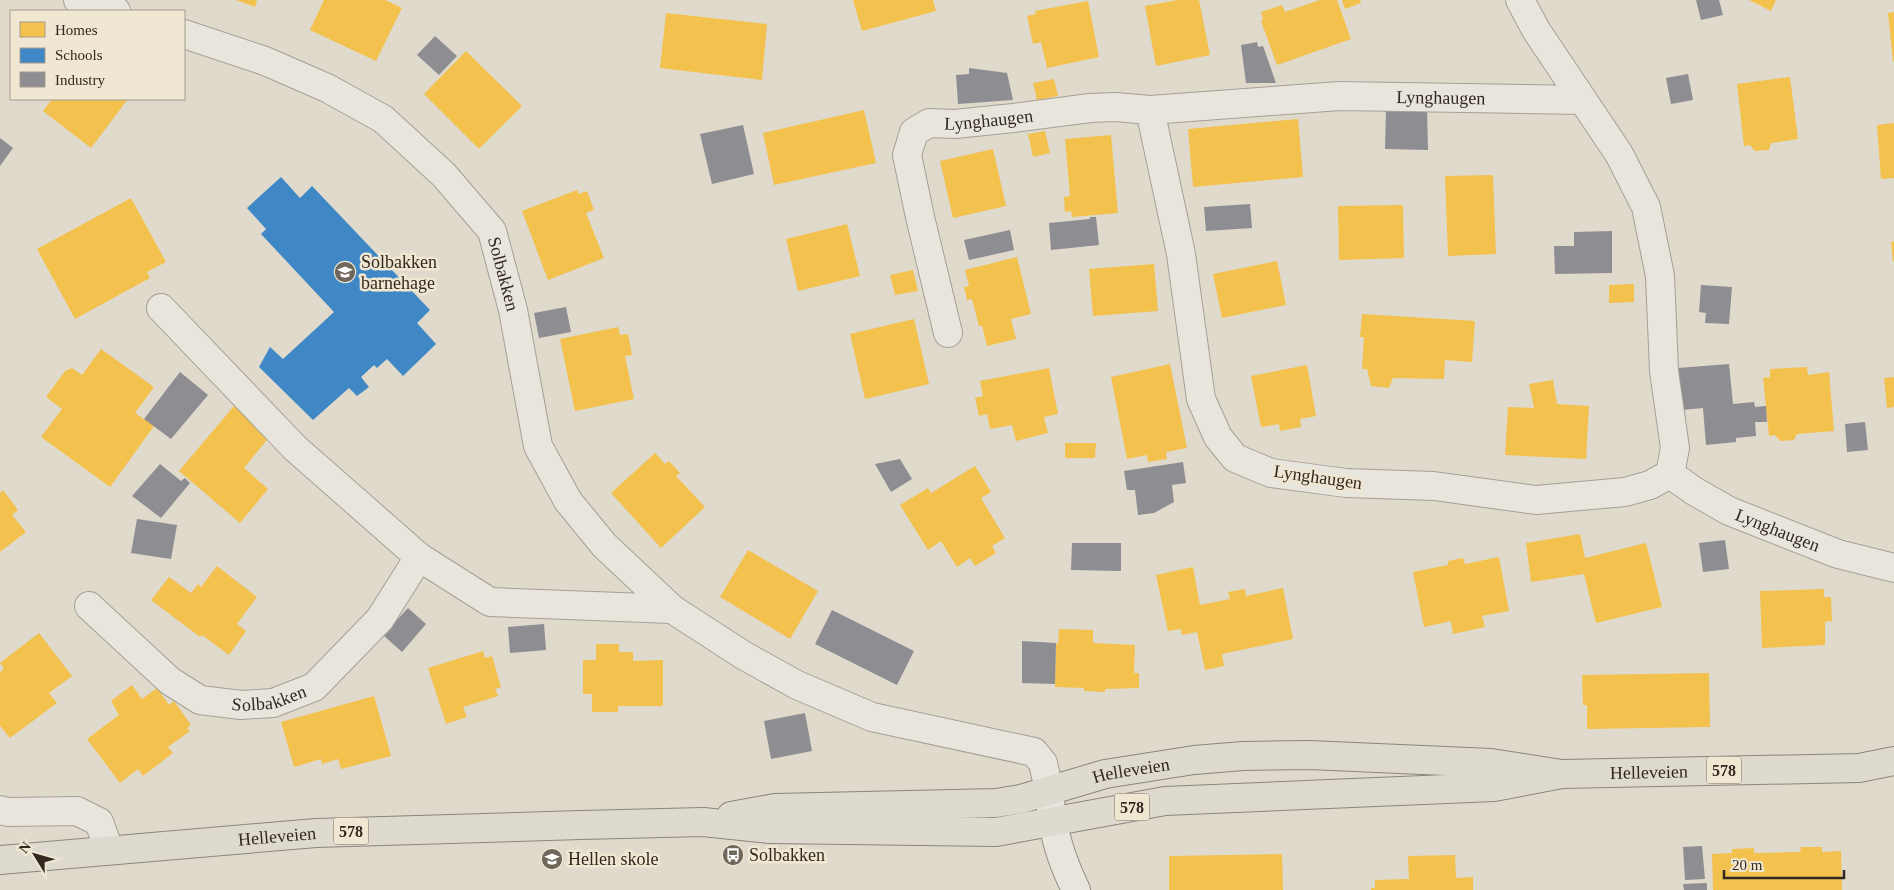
<svg xmlns="http://www.w3.org/2000/svg" width="1894" height="890" font-family="'Times New Roman',serif">
  <style>
    .homes { fill: #f2c14e }
    .schools { fill: #3f88c5 }
    .industry { fill: #8d8d92 }
    .lines { fill: none; stroke-linecap: round; stroke-linejoin: round }
    .street-casing { stroke: #a59f95; stroke-width: 30 }
    .secondary-casing { stroke: #958f85; stroke-width: 30 }
    .primary-casing { stroke: #8b857c; stroke-width: 30 }
    .street { stroke: #e8e5dd; stroke-width: 28 }
    .secondary { stroke: #e8e5dd; stroke-width: 28 }
    .primary { stroke: #dfdacf; stroke-width: 28 }
    .labels { text-anchor: middle; dominant-baseline: central; stroke-width: 5; stroke-linejoin: round; paint-order: stroke }
    .shield { fill: #f0e7d3; stroke: #6b6155; stroke-width: 1 }
    .shield-label { font-size: 16px; font-weight: bold; fill: #32281f }
    .street-label { font-size: 18px; fill: #32281f; stroke: #f0e7d3 }
    .poi-label { font-size: 18px; fill: #32281f; stroke: #f0e7d3; text-anchor: start }
  </style>
  <rect width="100%" height="100%" fill="#e0dacc"/>
  <path class="homes" d="M 236,0 L 257,0 L 255,7 Z
    M 324,0 L 385,0 L 402,8 L 376,61 L 310,30 Z
    M 853,0 L 933,0 L 936,11 L 862,31 Z
    M 1178,0 L 1199,0 L 1210,55 L 1156,66 L 1145,6 Z
    M 1320,0 L 1337,0 L 1351,39 L 1277,65 L 1261,21 L 1263,20 L 1261,12 L 1282,5 L 1285,12 Z
    M 1342,0 L 1360,0 L 1361,3 L 1345,9 Z
    M 1749,0 L 1776,0 L 1771,11 Z
    M 1088,1 L 1099,57 L 1047,68 L 1041,42 L 1033,44 L 1027,16 L 1036,14 L 1035,11 Z
    M 1894,12 L 1894,61 L 1893,61 L 1888,13 Z
    M 666,13 L 767,24 L 762,80 L 660,68 Z
    M 466,51 L 522,106 L 479,149 L 424,94 Z
    M 1790,77 L 1798,139 L 1771,143 L 1769,150 L 1755,151 L 1750,145 L 1744,146 L 1737,84 Z
    M 1054,79 L 1058,96 L 1037,100 L 1033,83 Z
    M 52,99 L 128,99 L 91,148 L 43,111 Z
    M 864,110 L 876,163 L 774,185 L 763,133 Z
    M 1298,119 L 1303,177 L 1193,187 L 1188,129 Z
    M 1894,123 L 1894,178 L 1881,179 L 1877,125 Z
    M 1045,131 L 1050,153 L 1033,157 L 1028,134 Z
    M 1111,135 L 1118,213 L 1072,217 L 1071,211 L 1065,212 L 1064,197 L 1070,196 L 1065,139 Z
    M 993,149 L 1006,206 L 953,218 L 940,161 Z
    M 1493,175 L 1496,254 L 1448,256 L 1445,176 Z
    M 577,190 L 579,194 L 587,191 L 594,210 L 586,213 L 604,258 L 548,280 L 522,211 Z
    M 131,198 L 166,262 L 147,272 L 150,278 L 75,319 L 37,249 Z
    M 1403,205 L 1404,258 L 1339,260 L 1338,206 Z
    M 847,224 L 860,276 L 798,291 L 786,239 Z
    M 1891,242 L 1894,242 L 1894,261 L 1893,261 Z
    M 1017,257 L 1031,314 L 1011,319 L 1016,339 L 987,346 L 982,326 L 979,326 L 972,299 L 967,300 L 964,287 L 969,286 L 965,270 Z
    M 1277,261 L 1286,305 L 1222,318 L 1213,274 Z
    M 1154,264 L 1158,311 L 1093,316 L 1089,269 Z
    M 913,270 L 918,291 L 895,295 L 890,275 Z
    M 1634,284 L 1634,302 L 1609,303 L 1609,285 Z
    M 1362,314 L 1475,321 L 1472,362 L 1445,360 L 1444,379 L 1393,378 L 1389,388 L 1371,386 L 1367,369 L 1362,369 L 1364,337 L 1360,337 Z
    M 914,319 L 929,384 L 865,399 L 850,334 Z
    M 618,327 L 620,335 L 628,334 L 632,355 L 625,356 L 634,399 L 575,411 L 560,339 Z
    M 101,349 L 154,387 L 135,413 L 154,426 L 110,487 L 41,437 L 62,409 L 46,397 L 65,371 L 72,368 L 82,375 Z
    M 1170,364 L 1187,448 L 1166,452 L 1167,459 L 1148,462 L 1147,455 L 1127,459 L 1111,377 Z
    M 1307,365 L 1316,416 L 1300,419 L 1301,427 L 1280,431 L 1279,424 L 1261,427 L 1251,376 Z
    M 1807,367 L 1808,375 L 1829,372 L 1834,431 L 1797,434 L 1794,440 L 1780,441 L 1775,435 L 1769,436 L 1763,378 L 1770,377 L 1770,369 Z
    M 1049,368 L 1058,414 L 1044,417 L 1048,433 L 1016,441 L 1012,425 L 990,429 L 987,414 L 979,416 L 975,398 L 983,396 L 980,381 Z
    M 1894,377 L 1894,407 L 1887,408 L 1884,378 Z
    M 1553,380 L 1557,404 L 1589,406 L 1586,459 L 1505,455 L 1508,407 L 1534,408 L 1529,384 Z
    M 234,406 L 270,436 L 244,468 L 268,489 L 240,523 L 179,471 Z
    M 1065,443 L 1096,443 L 1095,458 L 1065,458 Z
    M 655,453 L 665,464 L 669,461 L 680,473 L 676,476 L 705,507 L 661,548 L 611,493 Z
    M 975,466 L 991,492 L 981,498 L 1005,538 L 992,546 L 996,553 L 975,566 L 970,558 L 957,567 L 941,541 L 928,550 L 900,505 L 928,488 L 931,493 Z
    M 3,490 L 18,510 L 12,515 L 26,532 L 0,552 L 0,493 Z
    M 1580,534 L 1585,558 L 1646,543 L 1662,607 L 1596,623 L 1584,574 L 1531,582 L 1526,543 Z
    M 748,550 L 818,591 L 790,639 L 720,597 Z
    M 1499,557 L 1509,611 L 1482,616 L 1485,627 L 1453,634 L 1451,621 L 1424,627 L 1413,572 L 1448,565 L 1448,561 L 1463,558 L 1465,564 Z
    M 217,566 L 257,597 L 237,624 L 246,631 L 229,655 L 202,635 L 200,637 L 151,600 L 169,577 L 191,593 L 198,584 L 201,587 Z
    M 1193,567 L 1200,605 L 1230,599 L 1228,592 L 1245,589 L 1246,596 L 1283,588 L 1293,639 L 1222,654 L 1224,666 L 1205,670 L 1197,632 L 1182,635 L 1181,629 L 1168,631 L 1156,575 Z
    M 1824,589 L 1824,597 L 1831,597 L 1832,621 L 1825,622 L 1825,645 L 1762,648 L 1760,591 Z
    M 1059,629 L 1093,630 L 1093,643 L 1135,645 L 1134,673 L 1139,673 L 1139,688 L 1105,689 L 1105,692 L 1084,691 L 1084,688 L 1055,687 L 1056,643 L 1058,644 Z
    M 39,633 L 72,676 L 49,693 L 57,703 L 10,738 L 0,726 L 0,672 L 4,669 L 0,663 Z
    M 596,644 L 619,644 L 619,652 L 633,652 L 633,661 L 663,660 L 663,706 L 618,706 L 618,712 L 592,712 L 592,694 L 583,694 L 583,660 L 596,660 Z
    M 483,651 L 485,658 L 492,656 L 501,687 L 495,689 L 498,696 L 463,707 L 467,717 L 446,724 L 428,668 Z
    M 1709,673 L 1710,727 L 1587,729 L 1587,705 L 1583,705 L 1582,675 Z
    M 132,685 L 142,699 L 157,688 L 169,705 L 174,701 L 191,725 L 187,728 L 190,731 L 168,747 L 173,753 L 143,776 L 138,769 L 120,783 L 87,739 L 119,715 L 111,701 Z
    M 374,696 L 391,756 L 341,769 L 338,759 L 322,764 L 321,759 L 294,767 L 281,722 Z
    M 1801,847 L 1822,847 L 1822,852 L 1841,851 L 1842,890 L 1713,890 L 1712,854 L 1732,853 L 1732,849 L 1754,848 L 1754,853 L 1800,852 Z
    M 1282,854 L 1283,890 L 1169,890 L 1169,856 Z
    M 1455,855 L 1456,878 L 1473,877 L 1473,890 L 1371,890 L 1371,888 L 1375,888 L 1375,880 L 1409,879 L 1408,856 Z"/>
  <path class="schools" d="M 281,177 L 300,198 L 312,186 L 430,310 L 417,323 L 436,344 L 403,376 L 387,359 L 377,368 L 374,365 L 361,377 L 369,387 L 357,396 L 349,388 L 313,420 L 259,367 L 270,347 L 283,359 L 334,312 L 261,234 L 266,229 L 247,208 Z"/>
  <path class="industry" d="M 1696,0 L 1719,0 L 1723,15 L 1701,20 Z
    M 435,36 L 457,56 L 439,75 L 417,55 Z
    M 1257,42 L 1258,47 L 1263,46 L 1276,83 L 1246,83 L 1241,45 Z
    M 969,68 L 1007,73 L 1013,100 L 958,104 L 956,75 L 969,74 Z
    M 1688,74 L 1693,100 L 1671,104 L 1666,78 Z
    M 1386,109 L 1427,109 L 1428,150 L 1385,149 Z
    M 743,125 L 754,174 L 712,184 L 700,134 Z
    M 0,138 L 13,148 L 0,166 Z
    M 1250,204 L 1252,228 L 1206,231 L 1204,207 Z
    M 1090,217 L 1096,217 L 1099,245 L 1051,250 L 1049,223 L 1090,219 Z
    M 1010,230 L 1014,250 L 969,260 L 964,240 Z
    M 1612,231 L 1612,273 L 1555,274 L 1554,246 L 1574,246 L 1574,232 Z
    M 1701,285 L 1732,287 L 1729,324 L 1705,323 L 1706,313 L 1699,312 Z
    M 566,307 L 571,332 L 539,338 L 534,313 Z
    M 1729,364 L 1733,404 L 1754,402 L 1755,407 L 1766,406 L 1767,422 L 1755,422 L 1756,436 L 1736,438 L 1736,442 L 1706,445 L 1703,408 L 1682,410 L 1678,368 Z
    M 180,372 L 208,395 L 171,439 L 144,419 Z
    M 1865,422 L 1868,450 L 1847,452 L 1845,424 Z
    M 900,459 L 912,479 L 891,492 L 875,464 Z
    M 1183,462 L 1186,483 L 1172,485 L 1174,502 L 1154,513 L 1138,515 L 1135,490 L 1127,490 L 1124,471 Z
    M 160,464 L 181,481 L 185,478 L 190,483 L 161,518 L 132,496 Z
    M 137,519 L 177,525 L 171,559 L 131,553 Z
    M 1725,540 L 1729,569 L 1703,572 L 1699,543 Z
    M 1072,543 L 1121,543 L 1121,571 L 1071,570 Z
    M 408,608 L 426,624 L 402,652 L 383,635 Z
    M 832,610 L 914,651 L 897,685 L 815,644 Z
    M 544,624 L 546,650 L 510,653 L 508,627 Z
    M 1022,641 L 1056,643 L 1055,684 L 1022,683 Z
    M 805,713 L 812,751 L 771,759 L 764,721 Z
    M 1702,846 L 1705,879 L 1685,880 L 1683,847 Z
    M 1707,883 L 1707,890 L 1684,890 L 1683,884 Z"/>
  <g class="lines">
    <g class="street-casing">
      <g id="street">
        <path d="M 78,0 L 116,11"/>
        <path id="s1" d="M 1520,0 L 1536,30 L 1619,154 L 1646,207 L 1660,276 L 1664,371 L 1675,448 L 1670,474 L 1650,485 L 1625,492 L 1536,500 L 1434,486 L 1346,483 L 1271,473 L 1235,458 L 1218,437 L 1201,399 L 1181,254 L 1150,110 L 1340,96 L 1582,100"/>
        <path id="s2" d="M 184,34 L 265,61 L 327,88 L 383,119 L 444,175 L 492,231 L 513,310 L 538,446 L 568,501 L 604,545 L 672,609 L 743,655 L 797,685 L 872,717 L 1034,752 L 1043,763 L 1049,790"/>
        <path d="M 161,308 L 295,448 L 419,557"/>
        <path id="s3" d="M 948,333 L 920,217 L 907,155 L 914,132 L 929,123 L 955,124 L 1013,118 L 1090,108 L 1115,107 L 1150,110"/>
        <path id="s4" d="M 1670,474 L 1694,491 L 1729,511 L 1838,554 L 1894,568"/>
        <path id="s5" d="M 89,606 L 170,681 L 200,700 L 241,705 L 273,703 L 314,687 L 380,619 L 419,557 L 490,602 L 672,609"/>
        <path d="M 0,810 L 8,812 L 77,811 L 99,822 L 109,850"/>
      </g>
    </g>
    <g class="secondary-casing">
      <path id="secondary" d="M 1049,790 C 1052,829 1059,855 1076,890"/>
    </g>
    <g class="primary-casing">
      <g id="primary">
        <path id="s6" d="M 731,816 L 775,808 L 996,803 L 1021,799 L 1105,774 L 1194,760 L 1243,756 L 1309,755 L 1491,763 L 1562,774 L 1859,768 L 1894,761"/>
        <path id="s7" d="M 0,860 L 316,833 L 581,825 L 703,822 L 770,829 L 996,832 L 1165,801 L 1494,787 L 1562,774"/>
      </g>
    </g>
    <use href="#street" class="street"/>
    <use href="#secondary" class="secondary"/>
    <use href="#primary" class="primary"/>
  </g>
  <defs>
    <g id="school-disc" transform="scale(1.125)"><circle r="9.5" fill="#6f665c" stroke="#f0e7d3"/><path d="M0-5L7-2L0 1L-7-2ZM-4 1L0 2.5L4 1V4Q0 6-4 4Z" fill="#fff"/></g>
    <g id="bus-disc" transform="scale(1.125)"><circle r="9.5" fill="#6f665c" stroke="#f0e7d3"/><path d="M-5-6H5V4H4V6H2V4H-2V6H-4V4H-5ZM-3.5-4V0h7V-4ZM-3.5 1.2v1.5H-2V1.2ZM2 1.2v1.5H3.5V1.2Z" fill="#fff"/></g>
  </defs>
  <g fill-rule="evenodd">
    <use href="#school-disc" x="345" y="272"/>
    <use href="#bus-disc" x="733" y="855"/>
    <use href="#school-disc" x="552" y="859"/>
  </g>
  <g class="labels">
    <g class="shield">
      <rect x="1706.5" y="756.5" width="35" height="27" rx="4"/>
      <rect x="1114.5" y="793.5" width="35" height="27" rx="4"/>
      <rect x="333.5" y="817.5" width="35" height="27" rx="4"/>
    </g>
    <g class="shield-label">
      <text x="1724" y="770">578</text>
      <text x="1132" y="807">578</text>
      <text x="351" y="831">578</text>
    </g>
    <g class="street-label">
      <text stroke="none"><textPath href="#s1" startOffset="1610">Lynghaugen</textPath></text>
      <text stroke="none"><textPath href="#s3" startOffset="284">Lynghaugen</textPath></text>
      <text stroke="none"><textPath href="#s2" startOffset="418">Solbakken</textPath></text>
      <text transform="translate(1318 477) rotate(8)">Lynghaugen</text>
      <text stroke="none"><textPath href="#s4" startOffset="122">Lynghaugen</textPath></text>
      <text stroke="none"><textPath href="#s5" startOffset="216">Solbakken</textPath></text>
      <text stroke="none"><textPath href="#s6" startOffset="405">Helleveien</textPath></text>
      <text stroke="none"><textPath href="#s6" startOffset="925">Helleveien</textPath></text>
      <text stroke="none"><textPath href="#s7" startOffset="278">Helleveien</textPath></text>
    </g>
    <g class="poi-label">
      <text x="361" y="262">Solbakken<tspan x="361" dy="21">barnehage</tspan></text>
      <text x="749" y="855">Solbakken</text>
      <text x="568" y="859">Hellen skole</text>
    </g>
  </g>
  <rect x="10" y="10" width="175" height="90" fill="#f0e7d3" stroke="#a49b8b"/>
  <rect x="20" y="22" width="25" height="15" fill="#f2c14e" stroke="#a49b8b"/>
  <text x="55" y="35" font-size="15" fill="#32281f">Homes</text>
  <rect x="20" y="48" width="25" height="15" fill="#3f88c5" stroke="#a49b8b"/>
  <text x="55" y="60" font-size="15" fill="#32281f">Schools</text>
  <rect x="20" y="72" width="25" height="15" fill="#8d8d92" stroke="#a49b8b"/>
  <text x="55" y="85" font-size="15" fill="#32281f">Industry</text>
  <g transform="translate(35 855) rotate(307)" stroke="#f0e7d3" stroke-width="4" paint-order="stroke">
  <path d="M0-4L9 19L0 12L-9 19Z" fill="#32281f"/>
  <text y="-8" font-size="14" font-weight="bold" text-anchor="middle" fill="#32281f">N</text>
  </g>
  <path d="M1724 870v8h120v-8" fill="none" stroke="#32281f" stroke-width="2.5"/>
  <text x="1732" y="870" font-size="15" fill="#32281f" stroke="#f0e7d3" stroke-width="4" paint-order="stroke">20 m</text>
</svg>
